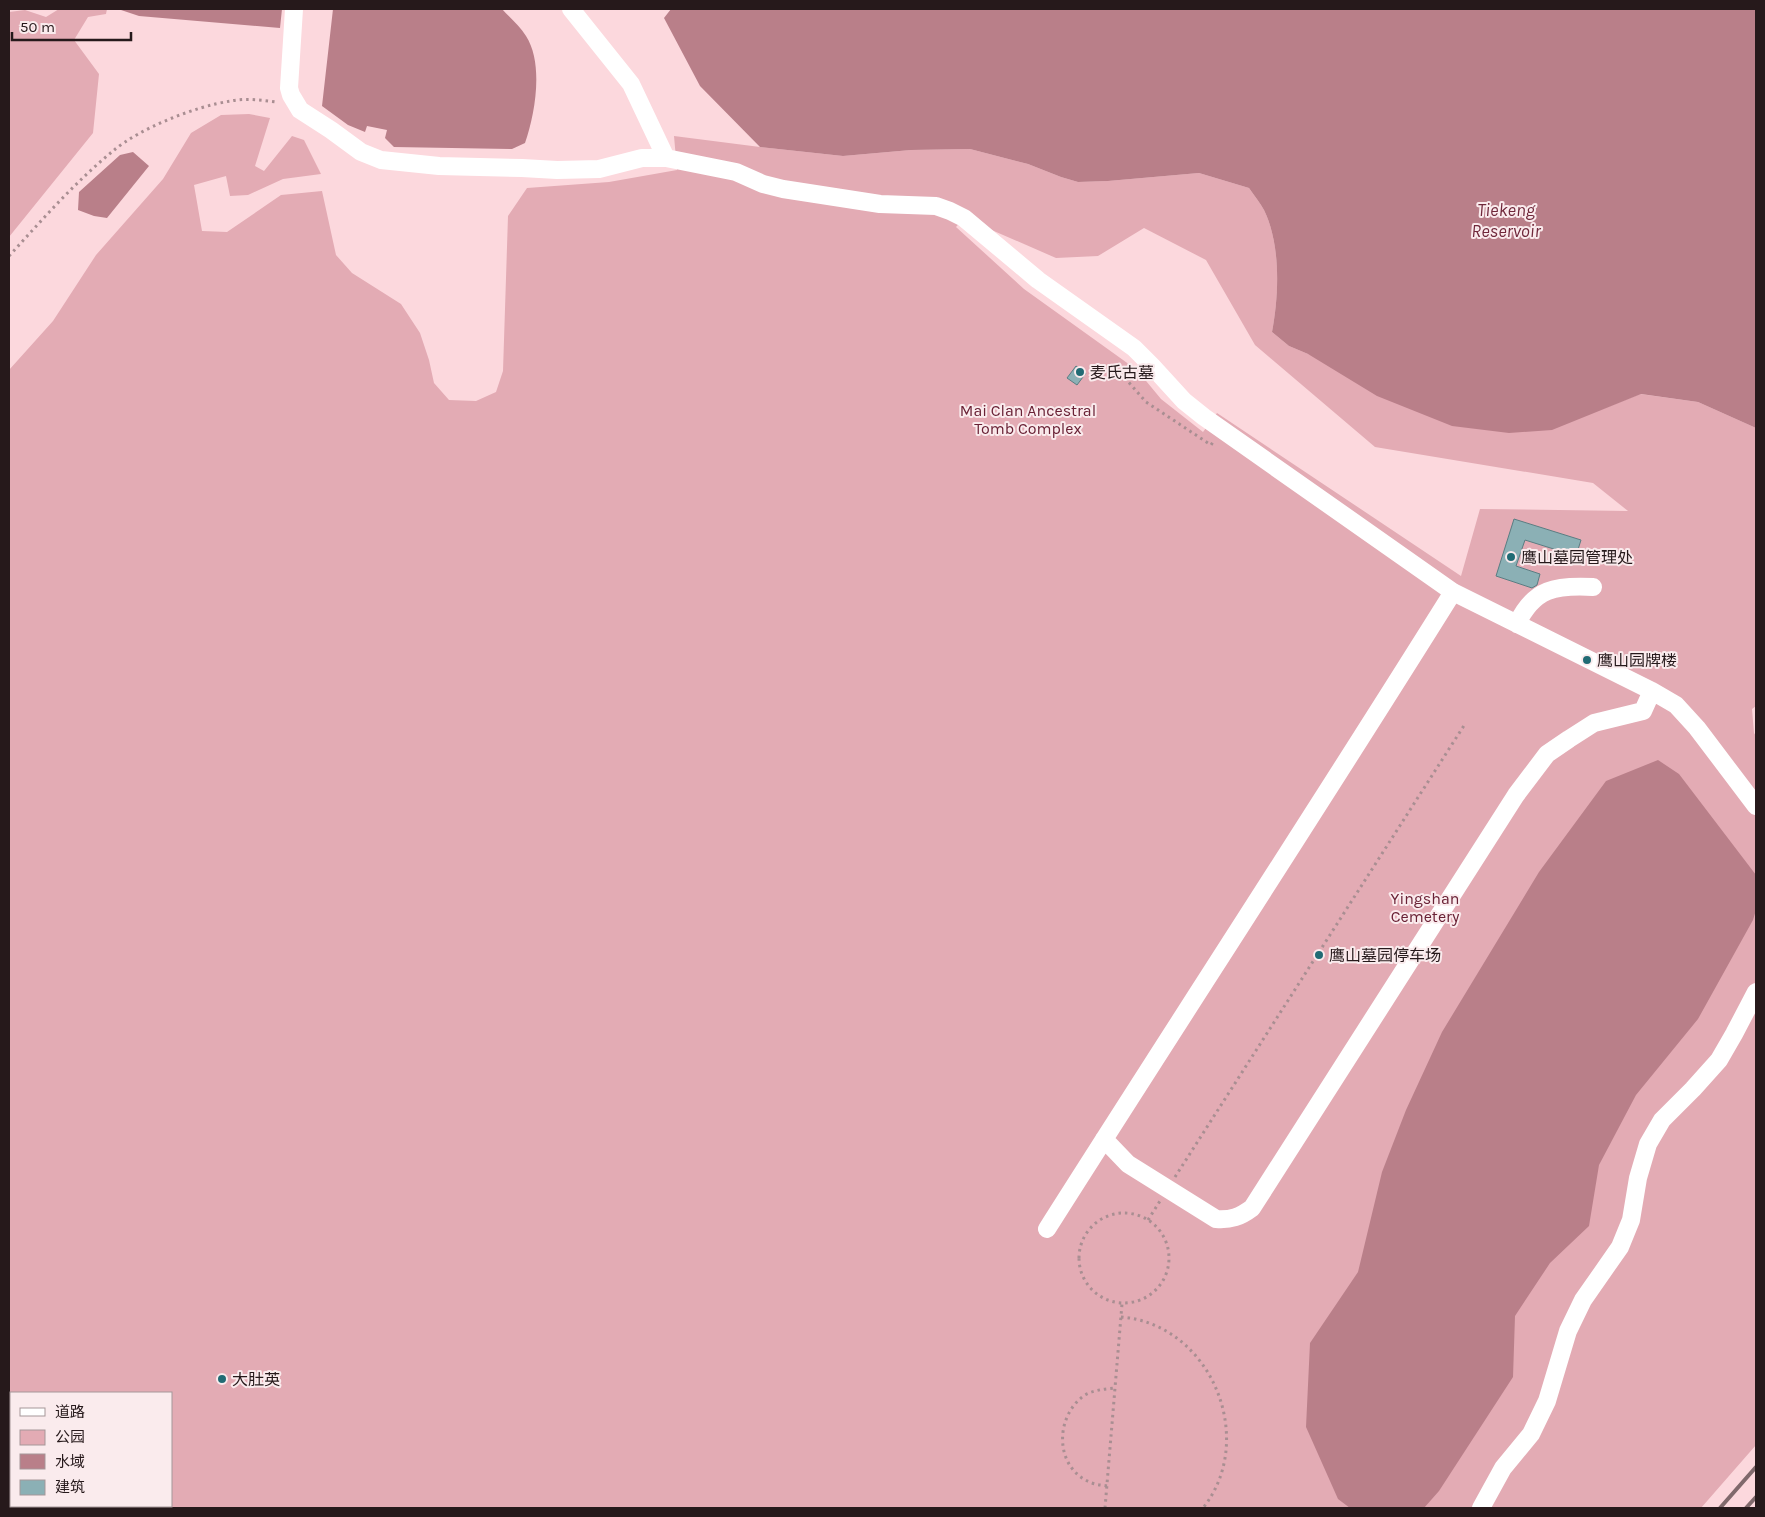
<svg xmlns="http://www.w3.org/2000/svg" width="1765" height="1517" font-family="Karla,'Noto Sans SC',sans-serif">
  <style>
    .green { fill: #e3abb4; fill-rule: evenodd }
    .water { fill: #b97f89 }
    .building { fill: #8bb0b5; stroke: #5a7d82 }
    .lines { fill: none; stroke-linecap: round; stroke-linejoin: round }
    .path { stroke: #a98e92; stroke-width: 3; stroke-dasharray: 2.5 4; stroke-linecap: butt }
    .minor { stroke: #fff; stroke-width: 18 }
    .rail { stroke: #80696c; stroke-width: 4 }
    .poi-dot { fill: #216b74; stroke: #faebed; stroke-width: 2 }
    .labels { text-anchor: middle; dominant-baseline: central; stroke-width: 4; stroke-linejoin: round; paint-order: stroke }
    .poi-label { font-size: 16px; fill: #26191b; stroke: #faebed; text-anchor: start }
    .park-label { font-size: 16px; fill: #692135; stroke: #faebed }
    .water-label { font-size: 18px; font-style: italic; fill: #70283b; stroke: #faebed }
  </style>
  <rect width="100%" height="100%" fill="#fcd8dd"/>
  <path class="green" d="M 59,9 L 107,9 L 106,14 L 88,17 L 74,40 L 99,74 L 93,133 L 9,237 L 9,12 L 25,10 L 46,17 Z
    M 249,114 L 270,118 L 255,166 L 264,171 L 292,136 L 304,140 L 321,174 L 283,179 L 248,195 L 230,196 L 226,176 L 194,185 L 202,231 L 227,232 L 281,195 L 322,191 L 336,255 L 352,273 L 401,304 L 420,333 L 429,360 L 434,383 L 449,400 L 476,401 L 496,392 L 503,371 L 508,216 L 527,188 L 609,182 L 677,170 L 674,136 L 760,147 L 843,156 L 911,150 L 970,149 L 1028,164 L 1061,177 L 1078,182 L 1108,181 L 1199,173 L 1249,188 C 1254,195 1260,203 1264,210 C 1281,245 1279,295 1272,332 L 1289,346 L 1308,354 L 1600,410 L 1640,394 L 1698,402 L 1756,428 L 1756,706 L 1752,709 L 1754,733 L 1756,736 L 1756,1445 L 1701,1508 L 9,1508 L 9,370 L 53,321 L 96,255 L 163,179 L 191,133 L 221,115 ZM 964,218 L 1056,258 L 1098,256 L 1144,228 L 1206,260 L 1255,345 L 1375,447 L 1593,483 L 1628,511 L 1480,509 L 1461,576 L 1217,413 L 1203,432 L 1161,399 L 1137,370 L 1024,289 L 956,227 ZM 11,1393 L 171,1393 L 171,1506 L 11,1506 Z"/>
  <path class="water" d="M 118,9 L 282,9 L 280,28 L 139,16 Z
    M 333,9 L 502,9 C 510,18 520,26 526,36 C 544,64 535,114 525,143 L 512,149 L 394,147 L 385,138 L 387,130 L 367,126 L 365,132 L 348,125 L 322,106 Z
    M 671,9 L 1756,9 L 1756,428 L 1698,402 L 1641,394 L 1552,430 L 1509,433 L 1452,426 L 1377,396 L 1308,354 L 1289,346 L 1272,332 C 1279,295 1281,245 1264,210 C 1260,203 1254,195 1249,188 L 1199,173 L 1108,181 L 1078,182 L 1061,177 L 1028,164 L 970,149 L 911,150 L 843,156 L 760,147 L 700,86 L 664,18 Z
    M 133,152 L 149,166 L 107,218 L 94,216 L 78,210 L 79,192 L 120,155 Z
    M 1658,760 L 1679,774 L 1756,875 L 1756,910 L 1753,920 L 1698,1019 L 1636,1095 L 1599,1165 L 1589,1226 L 1550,1263 L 1515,1316 L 1513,1377 L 1439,1491 L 1424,1508 L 1350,1508 L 1338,1499 L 1306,1427 L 1310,1343 L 1358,1272 L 1382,1172 L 1406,1110 L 1442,1032 L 1539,872 L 1606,781 Z"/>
  <path class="building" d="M 1076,366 L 1086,373 L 1077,385 L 1067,378 Z
    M 1514,519 L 1581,540 L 1576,556 L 1525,540 L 1516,566 L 1540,574 L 1537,585 L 1532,588 L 1496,576 Z"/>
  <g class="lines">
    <path class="path" d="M 9,256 C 42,220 75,182 113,151 C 140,128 196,106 231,101 C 246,98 261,100 276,102
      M 1109,366 L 1125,378 L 1146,402 L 1211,445 L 1213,442
      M 1175,1177 L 1465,724
      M1079 1258a45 45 0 1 1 90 0a45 45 0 1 1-90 0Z
      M 1148,1220 L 1160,1201
      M 1121,1317 C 1211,1324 1258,1439 1203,1508
      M 1107,1486 C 1102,1485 1097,1485 1092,1483 C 1054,1469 1054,1416 1085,1395 C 1094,1390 1104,1389 1115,1388
      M 1105,1508 L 1122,1304"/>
    <path class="minor" d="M 294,9 L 289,88 L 291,95 L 300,110 L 331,130 L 361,152 L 381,160 L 439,166 L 522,168 L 557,170 L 599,169 L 642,158 L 666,158 L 736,172 L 763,184 L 783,189 L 880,204 L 936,206 L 950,211 L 964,218 L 1038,280 L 1134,348 L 1152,366 L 1184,401 L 1204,417 L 1453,592 L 1652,691 L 1676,705 L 1697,728 L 1756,806
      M 571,9 L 631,84 L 666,158
      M 1517,624 C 1534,588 1556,585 1593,587
      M 1104,1139 L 1128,1164 L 1216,1219 C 1231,1220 1240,1217 1252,1208 L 1516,795 L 1547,754 L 1569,739 L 1594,723 L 1643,711 L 1652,691
      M 1047,1229 C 1182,1016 1320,805 1453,592
      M 1481,1508 L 1503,1468 L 1531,1434 L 1547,1401 L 1568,1331 L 1583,1300 L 1620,1247 L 1631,1220 L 1638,1178 L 1648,1144 L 1662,1120 L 1693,1089 L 1719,1060 L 1734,1034 L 1756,992"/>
    <path class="rail" d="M 1720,1508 L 1756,1467
      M 1746,1508 L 1756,1497"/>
  </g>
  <g class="poi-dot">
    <circle cx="1080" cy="372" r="5"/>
    <circle cx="1511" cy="557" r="5"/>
    <circle cx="1587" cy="660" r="5"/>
    <circle cx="1319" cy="955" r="5"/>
    <circle cx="222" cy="1379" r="5"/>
  </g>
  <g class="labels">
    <g class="poi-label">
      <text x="1090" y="372">麦氏古墓</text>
      <text x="1521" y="557">鹰山墓园管理处</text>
      <text x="1597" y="660">鹰山园牌楼</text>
      <text x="1329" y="955">鹰山墓园停车场</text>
      <text x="232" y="1379">大肚英</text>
    </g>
    <g class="park-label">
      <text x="1028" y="410">Mai Clan Ancestral<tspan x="1028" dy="18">Tomb Complex</tspan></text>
      <text x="1425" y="898">Yingshan<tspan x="1425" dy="18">Cemetery</tspan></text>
    </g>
    <g class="water-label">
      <text x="1506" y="210">Tiekeng<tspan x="1506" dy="21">Reservoir</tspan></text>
    </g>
  </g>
  <rect width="1765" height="1517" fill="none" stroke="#26191b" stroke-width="20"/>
  <rect x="10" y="1392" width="162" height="115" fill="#faebed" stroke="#a59799"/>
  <rect x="20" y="1408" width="25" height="8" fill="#ffffff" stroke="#a59799"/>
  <text x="55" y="1417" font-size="15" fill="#26191b">道路</text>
  <rect x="20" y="1430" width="25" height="15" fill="#e3abb4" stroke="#a59799"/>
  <text x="55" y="1442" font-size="15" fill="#26191b">公园</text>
  <rect x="20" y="1454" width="25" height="15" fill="#b97f89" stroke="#a59799"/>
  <text x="55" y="1467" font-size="15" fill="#26191b">水域</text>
  <rect x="20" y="1480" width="25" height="15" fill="#8bb0b5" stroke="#a59799"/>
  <text x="55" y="1492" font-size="15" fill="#26191b">建筑</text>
  <path d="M12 32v8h119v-8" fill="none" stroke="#26191b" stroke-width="2.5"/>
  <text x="20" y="32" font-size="15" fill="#26191b" stroke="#faebed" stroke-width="4" paint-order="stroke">50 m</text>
</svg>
